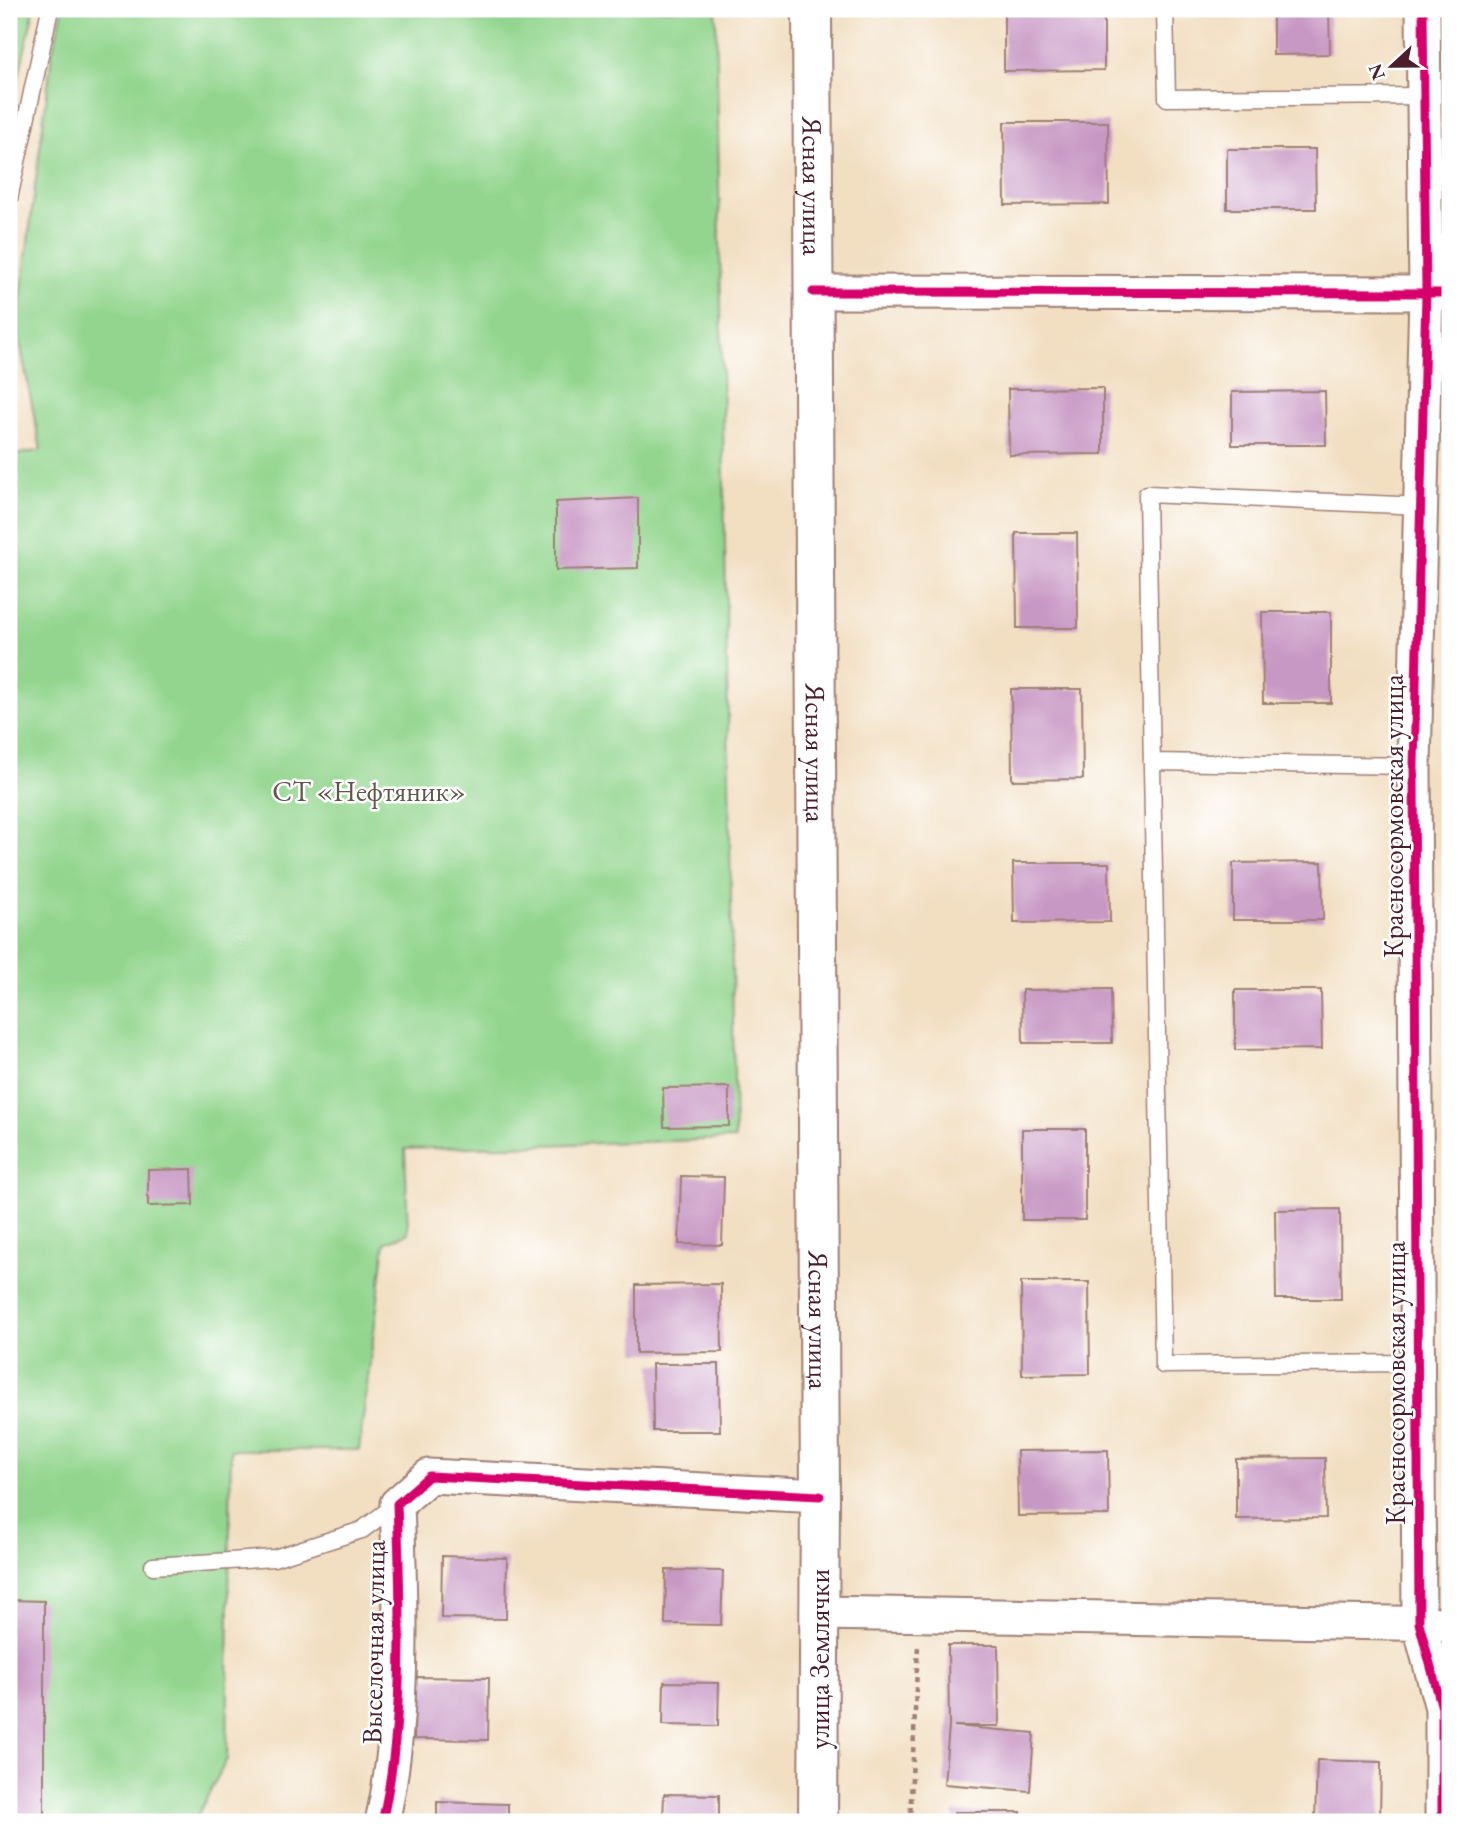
<svg xmlns="http://www.w3.org/2000/svg" width="1459" height="1831" font-family="'EB Garamond',serif">
  <style>
    .green { fill: #93d58e; stroke: #6e7a5c; stroke-width: 2 }
    .building { fill: #c898c4 }
    .lines { fill: none; stroke-linecap: round; stroke-linejoin: round }
    .lane-casing { stroke: #9e7f76; stroke-width: 19 }
    .street-casing { stroke: #9e7f76; stroke-width: 37 }
    .primary-casing { stroke: #9e7f76; stroke-width: 42 }
    .path { stroke: #9e7f76; stroke-width: 4.5; stroke-dasharray: 5 5; stroke-linecap: butt }
    .lane { stroke: #fff; stroke-width: 16 }
    .street { stroke: #fff; stroke-width: 33 }
    .primary { stroke: #fff; stroke-width: 38 }
    .cycleway-casing { stroke: #fff; stroke-width: 13 }
    .cycleway { stroke: #d6006c; stroke-width: 9 }
    .labels { text-anchor: middle; dominant-baseline: central; stroke-width: 5; stroke-linejoin: round; paint-order: stroke }
    .street-label { font-size: 28px; fill: #4a1f2b; stroke: #fff }
    .park-label { font-size: 28px; fill: #605649; stroke: #fff }
  </style>
  <rect width="100%" height="100%" fill="#fff"/>
  <filter id="ink" filterUnits="userSpaceOnUse"><feTurbulence type="fractalNoise" baseFrequency=".0143" numOctaves="2"/><feDisplacementMap in="SourceGraphic" scale="14" xChannelSelector="R" yChannelSelector="G"/><feConvolveMatrix kernelMatrix="1 2 1 2 8 2 1 2 1" color-interpolation-filters="sRGB"/></filter>
  <filter id="wash" filterUnits="userSpaceOnUse"><feTurbulence type="fractalNoise" baseFrequency=".00686" numOctaves="4" result="noise"/><feDisplacementMap in="SourceGraphic" scale="28" xChannelSelector="R" yChannelSelector="G"/><feGaussianBlur stdDeviation="1.57" result="paint"/><feColorMatrix in="noise" values="0 0 0 0 0 0 0 0 0 0 0 0 0 0 0 0 0 1.4 0 .05"/><feComposite in="paint" operator="in"/></filter>
  <g filter="url(#wash)">
    <rect width="100%" height="100%" fill="#f2dfc2"/>
    <path class="green" d="M 9,9 L 34,9 L 9,120 Z
      M 63,9 L 716,9 L 735,1139 L 405,1149 L 408,1233 L 385,1243 L 359,1450 L 231,1450 L 227,1759 L 194,1822 L 9,1822 L 9,456 L 41,450 L 17,328 L 52,54 Z"/>
    <g id="blocks">
      <path class="building" d="M 1004,9 L 1104,9 L 1104,70 L 1004,71 Z
        M 1273,9 L 1329,9 L 1330,54 L 1273,55 Z
        M 1004,122 L 1108,122 L 1109,204 L 1005,205 Z
        M 1227,149 L 1315,149 L 1316,209 L 1227,209 Z
        M 1103,388 L 1103,454 L 1009,455 L 1008,389 Z
        M 1325,391 L 1326,445 L 1232,445 L 1232,392 Z
        M 638,498 L 638,568 L 556,570 L 556,502 Z
        M 1016,533 L 1077,533 L 1078,628 L 1017,628 Z
        M 1262,612 L 1331,612 L 1331,703 L 1263,703 Z
        M 1011,689 L 1082,689 L 1083,779 L 1012,780 Z
        M 1322,862 L 1323,920 L 1233,920 L 1233,863 Z
        M 1013,863 L 1109,863 L 1110,922 L 1014,923 Z
        M 1111,989 L 1112,1043 L 1023,1043 L 1022,990 Z
        M 1235,990 L 1321,990 L 1322,1049 L 1235,1050 Z
        M 729,1087 L 729,1126 L 664,1127 L 663,1088 Z
        M 1022,1129 L 1085,1129 L 1085,1220 L 1022,1220 Z
        M 192,1169 L 193,1205 L 148,1206 L 148,1170 Z
        M 681,1176 L 724,1177 L 722,1245 L 679,1244 Z
        M 1340,1209 L 1341,1299 L 1276,1299 L 1275,1210 Z
        M 1021,1282 L 1089,1282 L 1090,1374 L 1022,1375 Z
        M 721,1284 L 722,1352 L 636,1353 L 636,1285 Z
        M 652,1364 L 719,1364 L 720,1431 L 653,1431 Z
        M 1108,1450 L 1109,1515 L 1018,1516 L 1017,1451 Z
        M 1325,1458 L 1326,1518 L 1236,1519 L 1236,1459 Z
        M 442,1556 L 507,1558 L 506,1619 L 441,1618 Z
        M 666,1570 L 723,1571 L 721,1625 L 665,1624 Z
        M 9,1600 L 44,1601 L 44,1822 L 9,1822 Z
        M 948,1645 L 998,1645 L 999,1726 L 954,1726 L 1034,1733 L 1030,1791 L 944,1784 L 949,1726 Z
        M 415,1677 L 489,1678 L 488,1740 L 414,1739 Z
        M 664,1682 L 719,1683 L 718,1726 L 663,1725 Z
        M 1317,1760 L 1381,1762 L 1380,1822 L 1315,1822 Z
        M 664,1794 L 719,1795 L 719,1822 L 663,1822 Z
        M 437,1802 L 508,1804 L 508,1822 L 437,1822 Z
        M 954,1812 L 1021,1812 L 1021,1822 L 954,1822 Z"/>
    </g>
  </g>
  <g filter="url(#ink)">
    <use href="#blocks" fill-opacity="0" stroke="#9e7f76" stroke-width="2"/>
    <g class="lines">
      <g class="lane-casing">
        <path id="lane" d="M 1165,9 L 1167,98 L 1423,96
          M 9,199 L 50,9
          M 1152,762 L 1414,766
          M 1417,1363 L 1163,1365 L 1147,494 L 1422,506
          M 153,1566 L 274,1558 L 362,1530 L 397,1504"/>
      </g>
      <g class="street-casing">
        <path id="street" d="M 1423,9 L 1426,293 L 1414,766 L 1419,1623 L 1442,1708 L 1442,1822
          M 813,292 L 1450,293
          M 819,1613 L 1450,1624
          M 382,1822 C 405,1723 401,1606 397,1504 L 429,1476 L 820,1496"/>
      </g>
      <g class="primary-casing">
        <g id="primary">
          <path id="s1" d="M 812,9 L 820,1496 L 818,1822"/>
        </g>
      </g>
      <path class="path" d="M 910,1822 L 918,1645"/>
      <use href="#lane" class="lane"/>
      <use href="#street" class="street"/>
      <use href="#primary" class="primary"/>
      <g class="cycleway-casing">
        <path id="cycleway" d="M 1423,9 L 1426,293 L 1414,766 L 1419,1623 L 1442,1708 L 1442,1822
          M 813,292 L 1450,293
          M 382,1822 C 405,1723 401,1606 397,1504 L 429,1476 L 820,1496"/>
      </g>
      <use href="#cycleway" class="cycleway"/>
    </g>
  </g>
  <g class="labels">
    <g class="street-label">
      <text stroke="none"><textPath href="#s1" startOffset="177">Ясная улица</textPath></text>
      <text stroke="none"><textPath href="#s1" startOffset="744">Ясная улица</textPath></text>
      <text transform="translate(1393 816) rotate(-90)">Красносормовская улица</text>
      <text stroke="none"><textPath href="#s1" startOffset="1311">Ясная улица</textPath></text>
      <text transform="translate(1395 1383) rotate(-90)">Красносормовская улица</text>
      <text transform="translate(373 1642) rotate(-89)">Выселочная улица</text>
      <text transform="translate(819 1659) rotate(-90)">улица Землячки</text>
    </g>
    <g class="park-label">
      <text x="369" y="791">СТ «Нефтяник»</text>
    </g>
  </g>
  <rect width="1459" height="1831" fill="none" stroke="#fff" stroke-width="35"/>
  <g transform="translate(1392 66) rotate(248)" stroke="#ffffff" stroke-width="5" paint-order="stroke">
  <path d="M0-5L12 26L0 18L-12 26Z" fill="#4a1f2b"/>
  <text y="-10" font-size="19" font-weight="bold" text-anchor="middle" fill="#4a1f2b">N</text>
  </g>
</svg>
